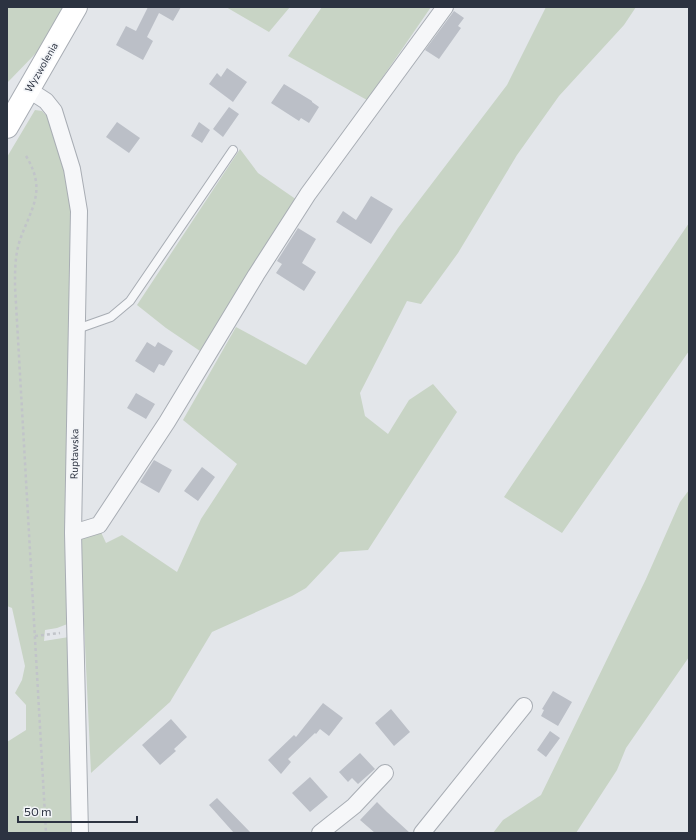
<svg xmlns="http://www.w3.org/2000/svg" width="696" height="840" font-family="Commissioner,sans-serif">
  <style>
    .green { fill: #c8d4c5 }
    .building { fill: #bbbfc7 }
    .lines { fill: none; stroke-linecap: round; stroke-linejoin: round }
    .lane-casing { stroke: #a8adb4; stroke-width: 10 }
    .street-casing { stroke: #a8adb4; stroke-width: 18 }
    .secondary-casing { stroke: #a8adb4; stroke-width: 24 }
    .path { stroke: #c1c4c9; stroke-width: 2.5; stroke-dasharray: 3 3; stroke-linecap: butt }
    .lane { stroke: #f6f7f9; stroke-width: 8 }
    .street { stroke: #f6f7f9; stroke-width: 16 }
    .secondary { stroke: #fff; stroke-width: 22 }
    .labels { text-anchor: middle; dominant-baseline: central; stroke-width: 3.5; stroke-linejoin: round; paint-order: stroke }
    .street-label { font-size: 10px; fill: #2c3341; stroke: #f3f5f8 }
  </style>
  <rect width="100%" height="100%" fill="#e3e6ea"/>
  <path class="green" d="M 7,7 L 66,7 L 70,18 L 7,83 Z
    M 226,7 L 290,7 L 269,32 Z
    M 322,7 L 431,7 L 367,100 L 288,56 Z
    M 546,7 L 636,7 L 624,25 L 559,96 L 517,155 L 458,253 L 421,304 L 407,301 L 360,393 L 365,416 L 388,434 L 409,400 L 433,384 L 457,412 L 368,550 L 340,552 L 306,588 L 292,596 L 212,632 L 170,702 L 91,773 L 80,538 L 100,530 L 106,543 L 122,535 L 177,572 L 201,519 L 237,464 L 183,420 L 236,327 L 306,365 L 398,228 L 507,85 Z
    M 35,110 L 42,111 L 48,117 L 65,168 L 72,201 L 70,623 L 57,628 L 45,630 L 44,641 L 69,637 L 75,833 L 7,833 L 7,742 L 26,730 L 26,705 L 15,693 L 22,680 L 25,666 L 12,608 L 7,606 L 7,157 Z
    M 240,149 L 258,173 L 297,200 L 200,351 L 166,328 L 137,305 Z
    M 689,223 L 689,351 L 562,533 L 504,497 Z
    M 689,490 L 689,657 L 626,748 L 617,770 L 576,833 L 493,833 L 503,820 L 541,795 L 646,579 L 680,502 Z"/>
  <path class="building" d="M 148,7 L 181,7 L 173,21 L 159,13 L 147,37 L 153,41 L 143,60 L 116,45 L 126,26 L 136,31 Z
    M 454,11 L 464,18 L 458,26 L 461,28 L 439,59 L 425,50 Z
    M 227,68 L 247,82 L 233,102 L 209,84 L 217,73 L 221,77 Z
    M 284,84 L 312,101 L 312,102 L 319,107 L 309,123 L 301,118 L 299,121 L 271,103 Z
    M 229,107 L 239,114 L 223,137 L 213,129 Z
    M 117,122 L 140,138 L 129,153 L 106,137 Z
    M 199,122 L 210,130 L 202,143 L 191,136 Z
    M 371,196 L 393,209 L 371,244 L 336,222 L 343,211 L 356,220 Z
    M 298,228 L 316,239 L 302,263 L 316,272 L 304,291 L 276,273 L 282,264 L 277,261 Z
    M 147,342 L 155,347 L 158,342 L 173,351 L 164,366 L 159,364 L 154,373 L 135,361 Z
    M 136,393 L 155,404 L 146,419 L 127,408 Z
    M 154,460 L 172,470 L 159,493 L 140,482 Z
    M 202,467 L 215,477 L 198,501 L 184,491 Z
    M 553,691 L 572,702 L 558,726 L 541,716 L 544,710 L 542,709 Z
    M 323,703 L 343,718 L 329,736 L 320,729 L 316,734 L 315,733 L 288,759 L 291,762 L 281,774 L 268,760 L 294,735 L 296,737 Z
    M 391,709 L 410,732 L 394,746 L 375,723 Z
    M 171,719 L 187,737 L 174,749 L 176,751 L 160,765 L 142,745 Z
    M 550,731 L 560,738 L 546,757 L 537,750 Z
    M 360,753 L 375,769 L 358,784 L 352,778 L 348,782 L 339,772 Z
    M 310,777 L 328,797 L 310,812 L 292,793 Z
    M 217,798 L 251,833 L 234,833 L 209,805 Z
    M 377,802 L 387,812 L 410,833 L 375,833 L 360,820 Z"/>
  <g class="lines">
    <g class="lane-casing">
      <path id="lane" d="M 77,329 L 111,317 L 130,301 L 233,150"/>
    </g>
    <g class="street-casing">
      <path id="street" d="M 29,90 L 46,101 L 54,111 L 72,169 L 79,211 L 73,533 L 80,833
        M 73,533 L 99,525 L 167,422 L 256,275 L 308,194 L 445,7
        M 320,833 L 354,806 L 385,773
        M 422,833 L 524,706"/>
    </g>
    <g class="secondary-casing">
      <path id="secondary" d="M 7,127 L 76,7"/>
    </g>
    <path class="path" d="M 26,156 C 48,192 30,209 19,243 C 15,257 15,271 15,286 L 46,833
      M 35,636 L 60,633"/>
    <use href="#lane" class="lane"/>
    <use href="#street" class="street"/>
    <use href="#secondary" class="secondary"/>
  </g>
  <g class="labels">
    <g class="street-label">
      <text transform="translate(41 67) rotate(-60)">Wyzwolenia</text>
      <text transform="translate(74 454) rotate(-89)">Ruptawska</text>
    </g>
  </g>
  <rect width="696" height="840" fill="none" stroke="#2c3341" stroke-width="16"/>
  <path d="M18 816v6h119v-6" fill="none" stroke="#2c3341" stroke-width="2"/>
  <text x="24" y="816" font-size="12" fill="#2c3341" stroke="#f3f5f8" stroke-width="3" paint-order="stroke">50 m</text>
</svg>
